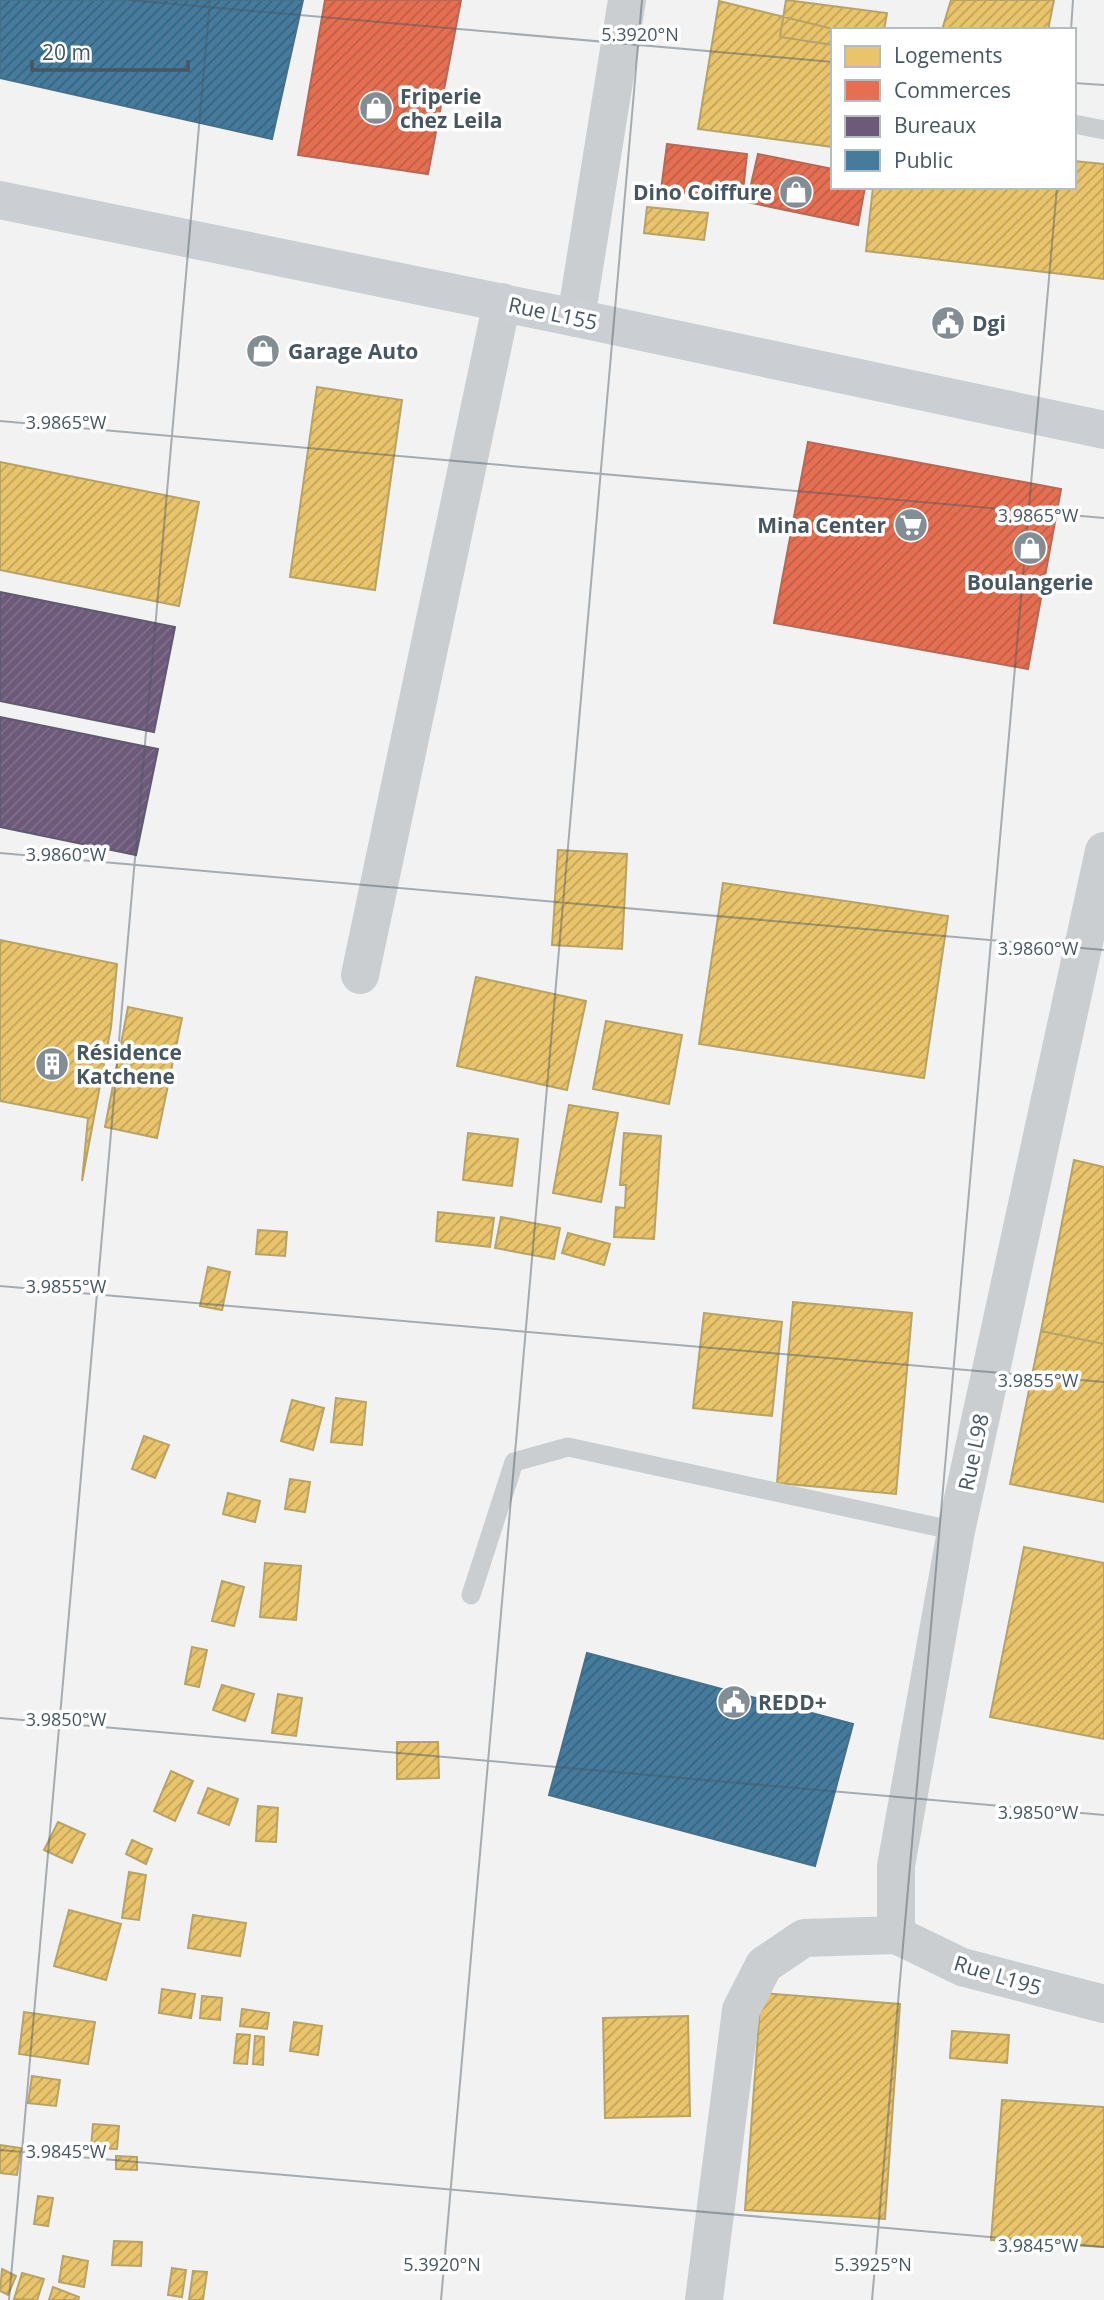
<svg xmlns="http://www.w3.org/2000/svg" width="1104" height="2300" font-family="'Open Sans',sans-serif">
  <style>
    .homes { fill: url(#homes-hatch); stroke: #b8a367; stroke-width: 2 }
    .shops { fill: url(#shops-hatch); stroke: #b76856; stroke-width: 2 }
    .offices { fill: url(#offices-hatch); stroke: #615872; stroke-width: 2 }
    .public { fill: url(#public-hatch); stroke: #45708b; stroke-width: 2 }
    .lines { fill: none; stroke-linecap: round; stroke-linejoin: round }
    .lane { stroke: #cbced1; stroke-width: 19 }
    .street { stroke: #cbced1; stroke-width: 38 }
    .secondary { stroke: #cbcfd3; stroke-width: 38 }
    .ticks { fill: none; stroke: #465761; stroke-width: 2; stroke-opacity: 0.45 }
    .labels { text-anchor: middle; dominant-baseline: central; stroke-width: 7; stroke-linejoin: round; paint-order: stroke }
    .poi-label { font-size: 21px; font-weight: bold; fill: #465761; stroke: #fff; text-anchor: start }
    .street-label { font-size: 21px; fill: #465761; stroke: #fff }
    .ticks-label { font-size: 18px; text-anchor: middle; fill: #465761; stroke: #fff; stroke-width: 7; stroke-linejoin: round; paint-order: stroke }
  </style>
  <defs>
    <pattern id="homes-hatch" width="6" height="6" patternUnits="userSpaceOnUse" patternTransform="scale(1.75)"><rect width="6" height="6" fill="#e9c46a"/><path d="M-1 1l2-2M0 6l6-6M5 7l2-2" fill="none" stroke="#bfa25b"/></pattern>
    <pattern id="shops-hatch" width="6" height="6" patternUnits="userSpaceOnUse" patternTransform="scale(1.75)"><rect width="6" height="6" fill="#e76f51"/><path d="M-1 1l2-2M0 6l6-6M5 7l2-2" fill="none" stroke="#bd5e47"/></pattern>
    <pattern id="offices-hatch" width="6" height="6" patternUnits="userSpaceOnUse" patternTransform="scale(1.75)"><rect width="6" height="6" fill="#6d597a"/><path d="M-1 1l2-2M0 6l6-6M5 7l2-2" fill="none" stroke="#7f708b"/></pattern>
    <pattern id="public-hatch" width="6" height="6" patternUnits="userSpaceOnUse" patternTransform="scale(1.75)"><rect width="6" height="6" fill="#457b9d"/><path d="M-1 1l2-2M0 6l6-6M5 7l2-2" fill="none" stroke="#39637d"/></pattern>
  </defs>
  <rect width="100%" height="100%" fill="#f2f2f2"/>
  <path class="homes" d="M 786,0 L 887,13 L 884,30 L 833,30 L 833,45 L 780,37 Z
    M 951,0 L 1054,0 L 1048,30 L 942,30 Z
    M 719,1 L 837,30 L 833,30 L 833,147 L 698,129 Z
    M 1074,161 L 1104,164 L 1104,279 L 866,251 L 873,187 L 1074,187 Z
    M 647,207 L 708,213 L 704,240 L 644,233 Z
    M 317,387 L 402,400 L 375,590 L 290,577 Z
    M 0,462 L 199,502 L 179,606 L 0,570 Z
    M 558,850 L 627,854 L 622,949 L 552,945 Z
    M 723,883 L 948,916 L 924,1078 L 699,1044 Z
    M 0,940 L 117,964 L 111,1027 L 82,1181 L 88,1118 L 0,1101 Z
    M 476,977 L 586,1001 L 567,1090 L 457,1066 Z
    M 128,1007 L 182,1018 L 157,1138 L 105,1127 Z
    M 606,1021 L 682,1035 L 669,1104 L 593,1089 Z
    M 569,1105 L 618,1113 L 601,1202 L 553,1193 Z
    M 468,1133 L 518,1139 L 512,1186 L 463,1180 Z
    M 624,1133 L 661,1136 L 654,1239 L 614,1237 L 616,1207 L 625,1208 L 626,1185 L 620,1185 Z
    M 1074,1160 L 1104,1167 L 1104,1344 L 1041,1331 Z
    M 438,1212 L 494,1218 L 490,1247 L 436,1241 Z
    M 501,1217 L 560,1228 L 554,1259 L 495,1248 Z
    M 258,1230 L 287,1232 L 285,1256 L 256,1254 Z
    M 568,1233 L 610,1244 L 604,1265 L 562,1253 Z
    M 208,1267 L 230,1272 L 222,1310 L 200,1306 Z
    M 793,1302 L 912,1313 L 896,1494 L 777,1483 Z
    M 704,1313 L 782,1322 L 772,1416 L 693,1408 Z
    M 1041,1331 L 1104,1344 L 1104,1502 L 1010,1484 Z
    M 336,1398 L 366,1402 L 362,1445 L 331,1442 Z
    M 292,1400 L 324,1408 L 313,1450 L 281,1441 Z
    M 144,1436 L 169,1445 L 155,1478 L 132,1469 Z
    M 290,1479 L 310,1482 L 305,1512 L 285,1509 Z
    M 228,1493 L 260,1501 L 255,1522 L 223,1514 Z
    M 1024,1547 L 1104,1563 L 1104,1739 L 990,1717 Z
    M 265,1563 L 301,1566 L 296,1620 L 260,1617 Z
    M 222,1581 L 244,1587 L 234,1626 L 212,1621 Z
    M 192,1647 L 207,1650 L 199,1687 L 185,1684 Z
    M 222,1685 L 254,1694 L 245,1721 L 213,1710 Z
    M 278,1694 L 302,1698 L 296,1736 L 272,1733 Z
    M 397,1742 L 438,1742 L 439,1778 L 397,1779 Z
    M 171,1771 L 193,1781 L 175,1821 L 154,1811 Z
    M 208,1788 L 238,1799 L 229,1825 L 198,1813 Z
    M 258,1806 L 278,1808 L 276,1842 L 256,1841 Z
    M 58,1822 L 85,1834 L 72,1863 L 44,1850 Z
    M 132,1840 L 152,1849 L 146,1864 L 126,1854 Z
    M 129,1872 L 146,1875 L 139,1920 L 122,1918 Z
    M 69,1910 L 121,1924 L 106,1980 L 54,1966 Z
    M 193,1915 L 246,1923 L 240,1956 L 188,1948 Z
    M 162,1989 L 195,1994 L 191,2018 L 159,2013 Z
    M 761,1993 L 900,2004 L 885,2219 L 745,2210 Z
    M 202,1996 L 222,1998 L 220,2020 L 200,2018 Z
    M 242,2009 L 269,2013 L 267,2029 L 240,2026 Z
    M 24,2012 L 95,2022 L 88,2064 L 19,2054 Z
    M 688,2016 L 690,2116 L 605,2118 L 603,2018 Z
    M 294,2022 L 322,2026 L 318,2055 L 290,2051 Z
    M 952,2031 L 1009,2035 L 1007,2063 L 950,2058 Z
    M 237,2034 L 250,2035 L 247,2064 L 234,2063 Z
    M 255,2036 L 264,2037 L 263,2065 L 253,2064 Z
    M 32,2076 L 60,2080 L 56,2106 L 28,2103 Z
    M 1002,2100 L 1104,2107 L 1104,2247 L 991,2240 Z
    M 93,2124 L 119,2126 L 117,2149 L 91,2148 Z
    M 0,2145 L 21,2148 L 17,2175 L 0,2173 Z
    M 116,2156 L 137,2157 L 137,2170 L 116,2169 Z
    M 38,2196 L 53,2198 L 48,2226 L 34,2224 Z
    M 114,2241 L 142,2242 L 141,2266 L 112,2265 Z
    M 63,2256 L 88,2261 L 84,2287 L 59,2282 Z
    M 172,2268 L 186,2270 L 182,2297 L 168,2295 Z
    M 2,2269 L 16,2276 L 8,2295 L 0,2291 Z
    M 193,2271 L 207,2272 L 203,2300 L 189,2300 Z
    M 22,2273 L 44,2279 L 37,2300 L 14,2299 Z
    M 53,2287 L 79,2297 L 78,2300 L 49,2300 Z"/>
  <path class="shops" d="M 325,0 L 461,0 L 428,174 L 298,155 Z
    M 667,144 L 747,154 L 742,201 L 661,190 Z
    M 758,154 L 833,169 L 833,187 L 865,187 L 858,225 L 747,202 Z
    M 808,442 L 1061,489 L 1028,669 L 774,623 Z"/>
  <path class="offices" d="M 0,592 L 175,627 L 154,732 L 0,701 Z
    M 0,717 L 158,749 L 136,855 L 0,827 Z"/>
  <path class="public" d="M 0,0 L 303,0 L 272,139 L 0,78 Z
    M 587,1653 L 853,1724 L 815,1866 L 549,1795 Z"/>
  <g class="lines">
    <path class="lane" d="M 1074,124 L 1104,130
      M 471,1595 L 514,1462 L 568,1447 L 956,1531"/>
    <path class="street" d="M 576,318 L 627,0
      M 360,975 L 502,302
      M 896,1935 L 896,1866 L 956,1531 L 1104,851
      M 704,2300 L 741,2010 L 764,1965 L 804,1938 L 896,1935 L 962,1967 L 1104,2004"/>
    <path class="secondary" d="M 0,200 L 576,318 L 1104,430"/>
  </g>
  <path class="ticks" d="M 129,0 L 833,62M 1071,30 L 1073,0M 1074,83 L 1104,85M 0,421 L 1104,518M 0,853 L 1104,950M 0,1286 L 1104,1382M 0,1718 L 1104,1815M 0,2150 L 1104,2247M 9,2300 L 210,0M 441,2300 L 642,0M 872,2300 L 1057,187"/>
  <defs>
    <g id="shop-disc" transform="scale(1.75)"><circle r="9.5" fill="#828d94" stroke="#fff"/><path d="M-5-2.5h2.3a2.7 3.5 0 0 1 5.4 0H5L5.5 6h-11ZM-1.5-2.5h3a1.5 2.3 0 0 0-3 0Z" fill="#fff"/></g>
    <g id="civic-disc" transform="scale(1.75)"><circle r="9.5" fill="#828d94" stroke="#fff"/><path d="M-.6-6.5H3V-4.5H.6V-3L4-1V1h2V6H-6V1h2V-1L-.6-3ZM-1.2 2.5V6h2.4V2.5Z" fill="#fff"/></g>
    <g id="supermarket-disc" transform="scale(1.75)"><circle r="9.5" fill="#828d94" stroke="#fff"/><path d="M-6-5.5h2.5l.6 2H6L4.5 2H-2.5L-4.4-4H-6ZM-1.5 3.2a1.3 1.3 0 1 0 .1 0ZM3 3.2a1.3 1.3 0 1 0 .1 0Z" fill="#fff"/></g>
    <g id="building-disc" transform="scale(1.75)"><circle r="9.5" fill="#828d94" stroke="#fff"/><path d="M-4-6H4V6H1V3H-1V6H-4ZM-2.5-4.3h1.7v1.8h-1.7ZM.8-4.3h1.7v1.8H.8ZM-2.5-1h1.7V.8h-1.7ZM.8-1h1.7V.8H.8Z" fill="#fff"/></g>
  </defs>
  <g fill-rule="evenodd">
    <use href="#shop-disc" x="376" y="108"/>
    <use href="#shop-disc" x="796" y="192"/>
    <use href="#civic-disc" x="948" y="323"/>
    <use href="#shop-disc" x="263" y="351"/>
    <use href="#supermarket-disc" x="911" y="525"/>
    <use href="#shop-disc" x="1030" y="548"/>
    <use href="#building-disc" x="52" y="1064"/>
    <use href="#civic-disc" x="734" y="1702"/>
  </g>
  <g class="labels">
    <g class="poi-label">
      <text x="400" y="96">Friperie<tspan x="400" dy="24">chez Leila</tspan></text>
      <text x="772" y="192" text-anchor="end">Dino Coiffure</text>
      <text x="972" y="323">Dgi</text>
      <text x="288" y="351">Garage Auto</text>
      <text x="886" y="525" text-anchor="end">Mina Center</text>
      <text x="1030" y="582" text-anchor="middle">Boulangerie</text>
      <text x="76" y="1052">Résidence<tspan x="76" dy="24">Katchene</tspan></text>
      <text x="758" y="1702">REDD+</text>
    </g>
    <g class="street-label">
      <text transform="translate(553 313) rotate(12)">Rue L155</text>
      <text transform="translate(973 1452) rotate(-78)">Rue L98</text>
      <text transform="translate(998 1975) rotate(17)">Rue L195</text>
    </g>
  </g>
  <g class="ticks-label">
    <text x="640" y="41">5.3920°N</text>
    <text x="66" y="429">3.9865°W</text>
    <text x="1038" y="522">3.9865°W</text>
    <text x="66" y="861">3.9860°W</text>
    <text x="1038" y="955">3.9860°W</text>
    <text x="66" y="1293">3.9855°W</text>
    <text x="1038" y="1387">3.9855°W</text>
    <text x="66" y="1726">3.9850°W</text>
    <text x="1038" y="1819">3.9850°W</text>
    <text x="66" y="2158">3.9845°W</text>
    <text x="1038" y="2252">3.9845°W</text>
    <text x="442" y="2271">5.3920°N</text>
    <text x="873" y="2271">5.3925°N</text>
  </g>
  <rect x="831" y="28" width="245" height="161" fill="#ffffff" stroke="#b5bcc0" stroke-width="2"/>
  <rect x="845" y="46" width="35" height="21" fill="#e9c46a" stroke="#b5bcc0" stroke-width="2"/>
  <text x="894" y="63" font-size="21" fill="#465761">Logements</text>
  <rect x="845" y="80" width="35" height="21" fill="#e76f51" stroke="#b5bcc0" stroke-width="2"/>
  <text x="894" y="98" font-size="21" fill="#465761">Commerces</text>
  <rect x="845" y="116" width="35" height="21" fill="#6d597a" stroke="#b5bcc0" stroke-width="2"/>
  <text x="894" y="133" font-size="21" fill="#465761">Bureaux</text>
  <rect x="845" y="150" width="35" height="21" fill="#457b9d" stroke="#b5bcc0" stroke-width="2"/>
  <text x="894" y="168" font-size="21" fill="#465761">Public</text>
  <path d="M32 60v10h156v-10" fill="none" stroke="#465761" stroke-width="3.5"/>
  <text x="42" y="60" font-size="21" fill="#465761" stroke="#ffffff" stroke-width="5" paint-order="stroke">20 m</text>
</svg>
